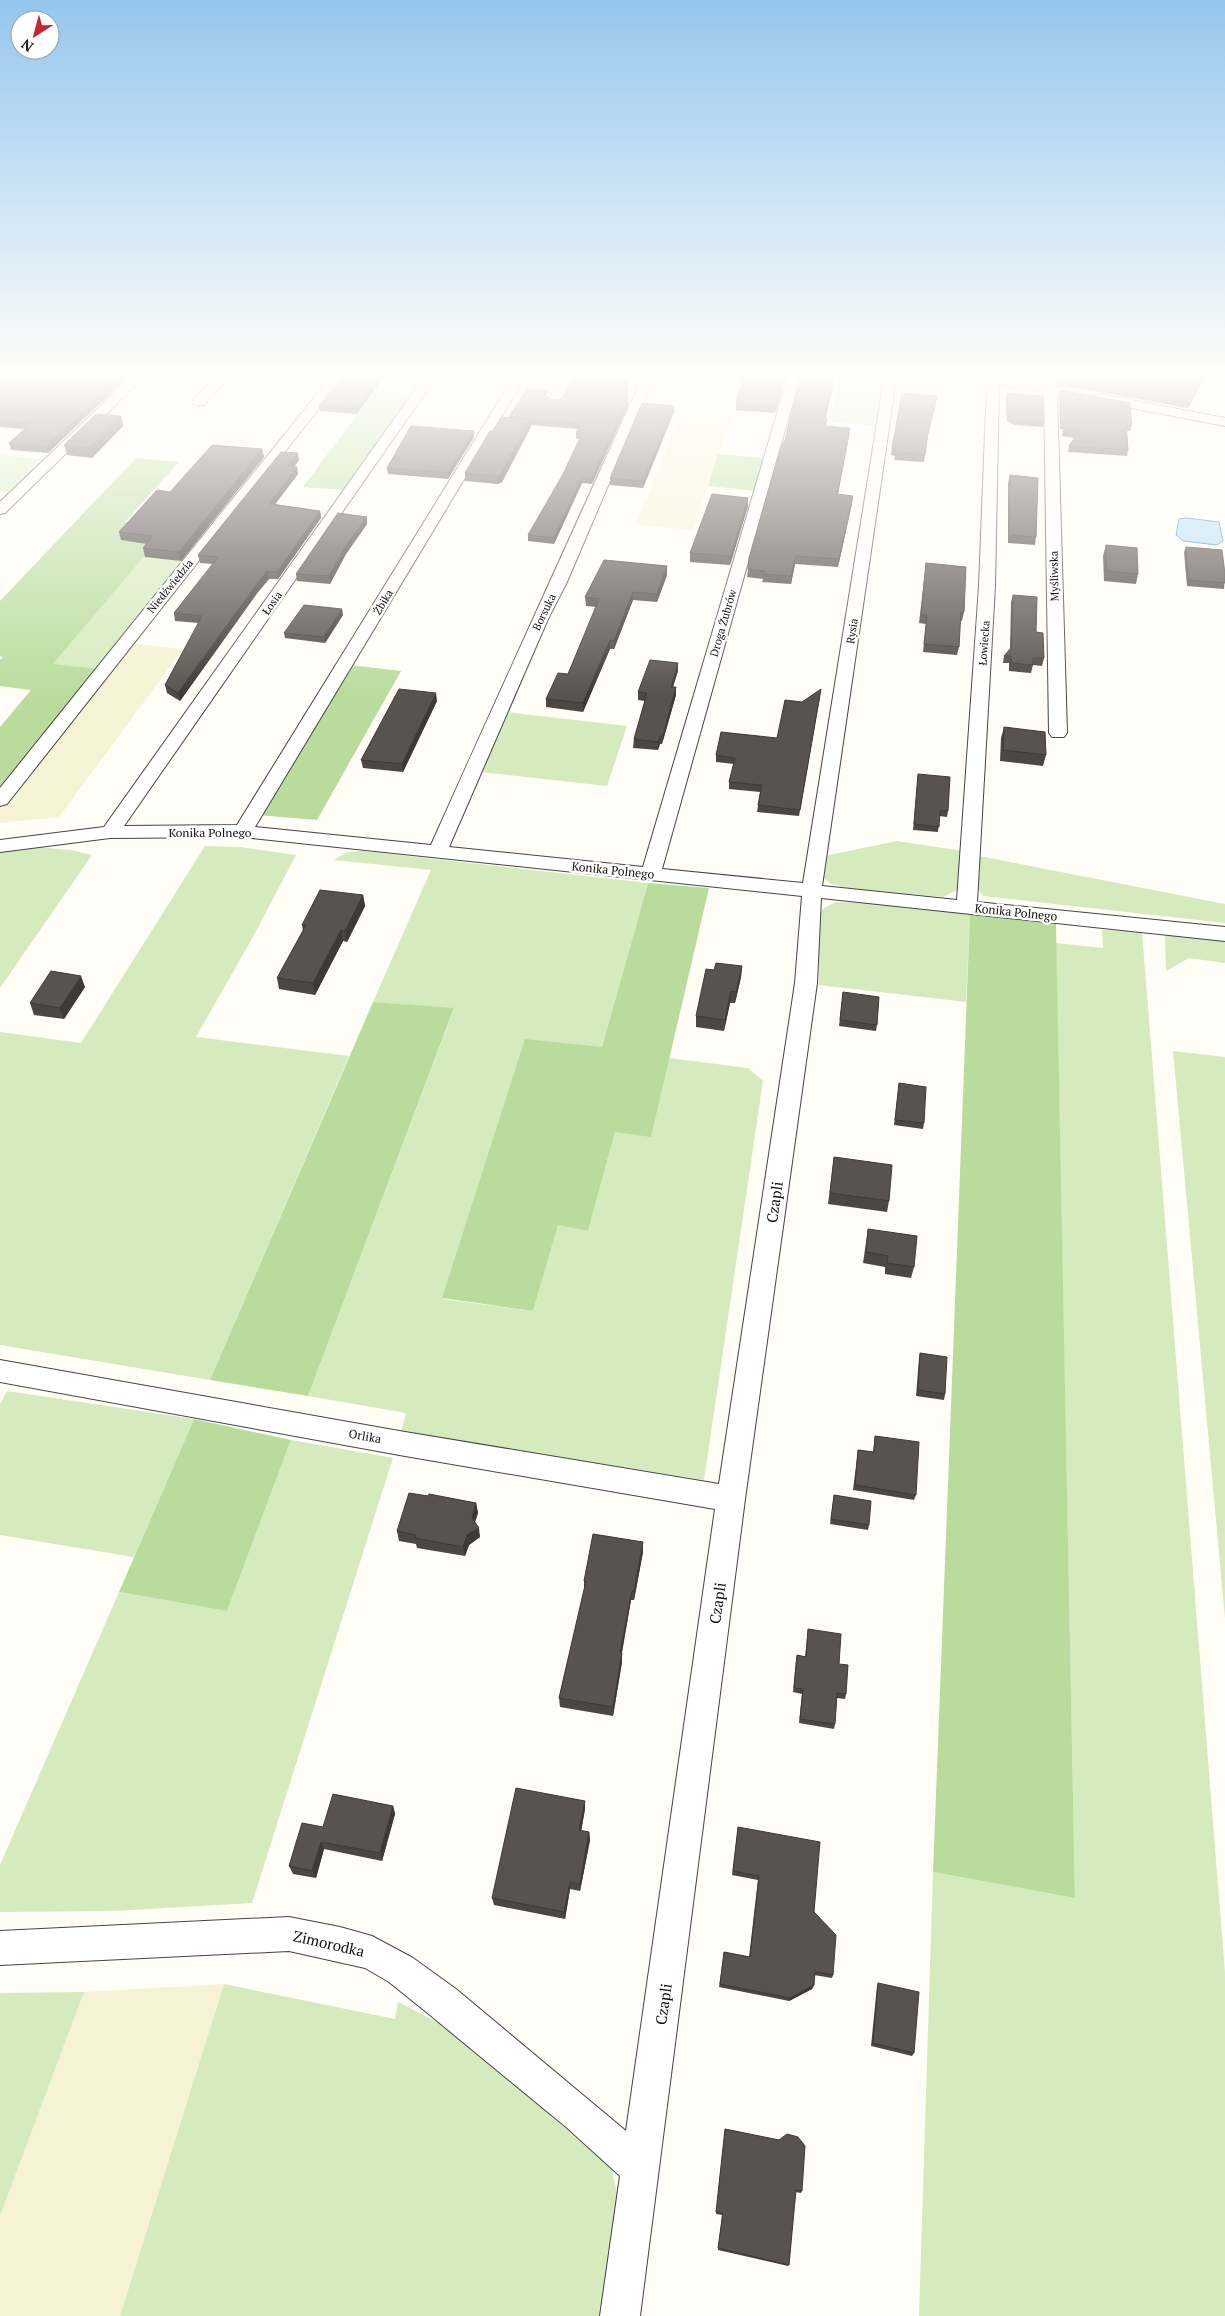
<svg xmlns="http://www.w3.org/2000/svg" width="1225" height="2316" font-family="'PT Serif',serif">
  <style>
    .farmland { fill: #f6f3d4 }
    .green { fill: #d5ebbd }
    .forest { fill: #b9dc9c }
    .water { fill: #b9e0f7; stroke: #3f96cf }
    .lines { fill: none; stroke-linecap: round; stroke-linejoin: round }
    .street-casing { stroke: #444; stroke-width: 2 }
    .street { fill: #fff; fill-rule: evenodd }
    .wall { fill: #4d4742 }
    .shaded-wall { fill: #3f3936 }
    .building { fill: #5a524d; stroke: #3f3936 }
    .labels { text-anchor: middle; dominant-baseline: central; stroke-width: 5; stroke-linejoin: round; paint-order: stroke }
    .far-street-label { font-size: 11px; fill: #111; stroke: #fff }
    .street-label { font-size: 12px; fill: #111; stroke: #fff }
    .near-street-label { font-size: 15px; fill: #111; stroke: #fff }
  </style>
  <rect width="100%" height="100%" fill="#fffdf5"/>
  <path class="farmland" d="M 724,378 L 744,380 L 693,530 L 636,525 L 694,382 L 722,385 Z
    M 129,643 L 183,649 L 59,817 L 0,823 L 0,806 Z
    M 224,1984 L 120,2316 L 0,2316 L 0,2216 L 84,1992 Z"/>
  <path class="green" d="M 840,373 L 886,373 L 877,426 L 830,422 Z
    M 0,455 L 47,460 L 14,492 L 0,491 Z
    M 170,526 L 209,530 L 97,669 L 52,665 Z
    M 506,712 L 627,726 L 607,786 L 480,772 Z
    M 897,841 L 963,851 L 959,889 L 943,897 L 847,888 L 831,884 L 822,877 L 824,856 Z
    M 205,846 L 240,847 L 296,855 L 253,937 L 196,1037 L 349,1056 L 210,1380 L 0,1345 L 0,1032 L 81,1043 Z
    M 35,847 L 71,850 L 92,855 L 0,988 L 0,852 Z
    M 363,851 L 648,883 L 602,1047 L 443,1299 L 533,1311 L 558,1224 L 588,1231 L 615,1132 L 651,1136 L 669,1058 L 748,1068 L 763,1081 L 704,1480 L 401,1432 L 406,1413 L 308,1396 L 454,1009 L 373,1002 L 431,870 L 334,860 L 348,852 Z
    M 979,856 L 1225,904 L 1225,923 L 983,896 L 978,889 Z
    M 836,902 L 905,905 L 970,914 L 966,1002 L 819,985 L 819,915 L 824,908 Z
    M 1102,930 L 1142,932 L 1225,1973 L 1225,2316 L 919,2316 L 933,1872 L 1075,1898 L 1056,943 L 1103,948 Z
    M 1165,934 L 1225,940 L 1225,963 L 1189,958 L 1166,971 Z
    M 1173,1051 L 1225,1057 L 1225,1618 Z
    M 7,1391 L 194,1419 L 134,1557 L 0,1535 L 0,1404 Z
    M 291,1440 L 393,1458 L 252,1903 L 114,1911 L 0,1912 L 0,1865 L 119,1592 L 227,1611 Z
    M 224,1984 L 395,2019 L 398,2002 L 443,2025 L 489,2061 L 612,2170 L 619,2202 L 602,2316 L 120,2316 Z
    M 84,1992 L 0,2216 L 0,1993 Z"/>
  <path class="forest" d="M 375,391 L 414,393 L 346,490 L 303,487 Z
    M 718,454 L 764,458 L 755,491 L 708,486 Z
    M 136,458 L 179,462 L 125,522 L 170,526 L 53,664 L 97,669 L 0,791 L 0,727 L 31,690 L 0,686 L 0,660 L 3,657 L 0,656 L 0,601 Z
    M 350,665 L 401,671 L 317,820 L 257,815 Z
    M 648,883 L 709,888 L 651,1137 L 615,1132 L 588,1231 L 558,1225 L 533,1311 L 442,1298 L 525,1039 L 602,1047 Z
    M 970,914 L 1056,924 L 1075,1898 L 933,1872 Z
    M 373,1002 L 454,1008 L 308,1396 L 210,1380 Z
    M 194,1419 L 291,1440 L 227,1611 L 119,1592 Z"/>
  <path class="water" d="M 1187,518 L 1219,522 L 1223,541 L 1217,545 L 1183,541 L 1176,535 L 1179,519 Z"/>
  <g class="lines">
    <g class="street-casing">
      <path id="street" d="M 135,373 L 148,373 L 5,513 L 0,514 L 0,502 Z
        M 219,373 L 232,373 L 204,405 L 194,405 L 192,402 L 194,399 Z
        M 334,373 L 347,373 L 7,804 L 0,806 L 0,788 Z
        M 427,373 L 439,373 L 124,826 L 237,825 L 516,373 L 528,373 L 255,827 L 431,845 C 501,687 574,531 644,373 L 656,373 L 567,582 L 548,619 L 449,847 L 643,867 L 789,373 L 801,373 L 662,869 L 803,883 L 885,373 L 897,373 L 822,886 L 957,900 L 979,586 L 987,381 L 959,376 L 957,373 L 983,373 L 1064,388 L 1070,392 L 1064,396 L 1057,394 L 1067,733 L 1064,737 L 1052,737 L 1049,733 L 1044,392 L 999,384 L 995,586 L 977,902 L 1225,927 L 1225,941 L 821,898 L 817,983 L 745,1499 L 640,2316 L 600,2316 L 620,2176 L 566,2127 L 430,2015 L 389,1982 L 365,1968 L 289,1951 L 0,1965 L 0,1931 L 289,1917 L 340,1927 L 372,1936 L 413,1958 L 456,1989 L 626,2131 L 715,1509 L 405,1456 L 0,1382 L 0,1360 L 405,1432 L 719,1484 L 795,983 L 802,896 L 243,837 L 110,838 L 0,852 L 0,840 L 104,827 Z
        M 563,373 L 575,373 L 560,404 L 550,404 L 548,401 Z
        M 1100,394 L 1225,418 L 1225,426 L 1095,401 L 1093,398 L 1095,395 Z"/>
    </g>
    <use href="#street" class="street"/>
  </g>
  <path class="wall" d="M 0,373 L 132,373 L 48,453 L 11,450 L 9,443 L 24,429 L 0,427 Z
    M 247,373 L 294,373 L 289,379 L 248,375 Z
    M 346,373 L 387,373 L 357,414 L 320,411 L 319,405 Z
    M 574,373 L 631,373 L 627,381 L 628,405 L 592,484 L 582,483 L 554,544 L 528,541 L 528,535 L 562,476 L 580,439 L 576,439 L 576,433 L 578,429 L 530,425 L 531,427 L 502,482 L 498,484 L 465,481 L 465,473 L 493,431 L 509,417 L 549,396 L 548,398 L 548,400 L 562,399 Z
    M 712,373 L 787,373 L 775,413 L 736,410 L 736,403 L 743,379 L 711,377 Z
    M 1205,378 L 1188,408 L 1054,384 L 1055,379 Z
    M 834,380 L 825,419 L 826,426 L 849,436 L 838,495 L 852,503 L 838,567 L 795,564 L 791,584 L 762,582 L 763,579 L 747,577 L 748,569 L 785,440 Z
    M 1060,390 L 1132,424 L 1130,431 L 1127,431 L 1128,450 L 1127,456 L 1068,452 L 1069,446 L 1075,438 L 1062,436 L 1063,429 L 1060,429 L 1059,396 Z
    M 1007,393 L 1044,423 L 1043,427 L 1015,425 L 1007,421 L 1006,398 Z
    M 936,403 L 927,438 L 924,462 L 894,460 L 895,456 L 891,455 L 892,448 Z
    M 674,412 L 643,488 L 610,485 L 610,478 Z
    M 121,416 L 123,426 L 92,458 L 67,455 L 64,445 Z
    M 474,437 L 448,479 L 388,474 L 387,468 Z
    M 262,449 L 264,457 L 181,561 L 145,557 L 143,548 L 147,544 L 121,540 L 119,532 L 170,492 Z
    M 299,460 L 294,466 L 298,474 L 275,504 L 320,511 L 321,518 L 278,579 L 269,579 L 258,592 L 180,701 L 167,693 L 165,685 L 199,623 L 175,621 L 174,613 L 213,564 L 200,563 L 198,555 Z
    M 1010,475 L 1036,537 L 1035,545 L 1008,543 L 1008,483 Z
    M 748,498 L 748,506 L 730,565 L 690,562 L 690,553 Z
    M 367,517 L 367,524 L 346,554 L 330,584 L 297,581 L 296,574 Z
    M 1106,545 L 1138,574 L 1136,584 L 1104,581 L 1103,556 Z
    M 1186,547 L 1225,574 L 1224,589 L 1187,586 L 1184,552 Z
    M 926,563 L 964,612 L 962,621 L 960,621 L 959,647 L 957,655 L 923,652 L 926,624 L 919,623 Z
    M 667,566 L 667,575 L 657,602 L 633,600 L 614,649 L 610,649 L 583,712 L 546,707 L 546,699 L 568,674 L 596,607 L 586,606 L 585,597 Z
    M 1013,595 L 1036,632 L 1044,658 L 1042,666 L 1033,665 L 1031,673 L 1009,671 L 1009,663 L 1003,663 L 1004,656 L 1010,650 L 1011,602 Z
    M 343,615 L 325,643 L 285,638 L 284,633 Z
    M 678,671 L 673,687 L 676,695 L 662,744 L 660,744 L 658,750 L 633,748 L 634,739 L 645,701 L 638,700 L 638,692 Z
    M 820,696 L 799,816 L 757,812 L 760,792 L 729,789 L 729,782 L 734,764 L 716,762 L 716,755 L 777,738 L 802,702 Z
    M 437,701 L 403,772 L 363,768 L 361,760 Z
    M 1004,727 L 1046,755 L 1043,766 L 1000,761 L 1001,738 Z
    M 918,774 L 948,811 L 947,817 L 939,816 L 938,832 L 913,830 Z
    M 363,895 L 365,906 L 347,942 L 343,941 L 315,995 L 279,989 L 277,978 L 303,931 L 302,925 Z
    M 742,966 L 741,977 L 735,1003 L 730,1003 L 724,1031 L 696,1027 L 696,1016 L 714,970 Z
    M 85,987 L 64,1019 L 34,1015 L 30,1003 Z
    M 843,992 L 877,1025 L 876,1031 L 839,1026 Z
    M 899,1083 L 924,1123 L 923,1129 L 894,1125 Z
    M 834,1157 L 889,1201 L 887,1212 L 828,1204 Z
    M 868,1229 L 914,1267 L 911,1278 L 885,1274 L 885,1267 L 863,1263 Z
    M 920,1353 L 945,1394 L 944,1400 L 916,1396 L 919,1358 Z
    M 875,1436 L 916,1495 L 914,1500 L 853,1490 L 858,1450 L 873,1452 Z
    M 834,1495 L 869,1525 L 868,1530 L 830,1524 Z
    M 428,1496 L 476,1503 L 478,1513 L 475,1522 L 480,1537 L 469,1545 L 465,1556 L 417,1548 L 416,1544 L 399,1541 L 397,1531 Z
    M 643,1552 L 634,1600 L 631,1600 L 622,1653 L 622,1662 L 613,1716 L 560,1707 L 559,1698 L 584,1590 L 584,1581 Z
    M 808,1629 L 839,1664 L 846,1694 L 845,1699 L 837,1698 L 835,1724 L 834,1729 L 799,1723 L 802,1694 L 793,1692 L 796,1660 L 797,1655 L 805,1657 Z
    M 585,1801 L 585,1809 L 581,1831 L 589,1832 L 590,1840 L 580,1891 L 570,1889 L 565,1919 L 494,1905 L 492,1898 Z
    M 393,1806 L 395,1814 L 382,1861 L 324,1849 L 316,1878 L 293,1874 L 289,1866 L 323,1827 Z
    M 738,1827 L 814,1912 L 833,1975 L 832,1978 L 814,1975 L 814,1985 L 812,1989 L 789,2001 L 719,1987 L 724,1952 L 749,1957 L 758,1880 L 732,1875 Z
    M 878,1983 L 914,2053 L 912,2056 L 871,2046 L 877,1986 Z
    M 725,2129 L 779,2140 L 802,2191 L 801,2193 L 795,2192 L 789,2265 L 788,2266 L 718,2250 L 722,2215 L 716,2214 Z"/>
  <path class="shaded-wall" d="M 124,373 L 132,373 L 48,453 L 46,447 Z
    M 288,373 L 294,373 L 289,379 Z
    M 382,373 L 387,373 L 357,414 L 356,408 Z
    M 629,373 L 631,373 L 627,382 L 627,376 Z
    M 786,373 L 787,373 L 775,413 L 776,406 Z
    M 835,373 L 834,380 L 824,426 L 824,418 Z
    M 1207,373 L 1205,378 L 1188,408 L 1189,402 Z
    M 937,396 L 936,403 L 927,440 L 928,432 Z
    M 628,399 L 628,405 L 592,484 L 592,478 Z
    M 674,406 L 674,412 L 643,488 L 643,481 Z
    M 121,416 L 123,426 L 92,458 L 89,448 Z
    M 530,419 L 531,427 L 502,482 L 498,484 L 498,476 Z
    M 850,428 L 849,436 L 836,502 L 837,494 Z
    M 474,431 L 474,437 L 448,479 L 448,473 Z
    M 262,449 L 264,457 L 181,561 L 179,552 Z
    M 298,453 L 299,460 L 290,473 L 289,466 Z
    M 297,467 L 298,474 L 270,511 L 269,504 Z
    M 582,478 L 582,483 L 554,544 L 554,538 Z
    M 853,496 L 852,503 L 838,567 L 839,559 Z
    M 748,498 L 748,506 L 730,565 L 731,556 Z
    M 320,511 L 321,518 L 278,579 L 277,572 Z
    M 367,517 L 367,524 L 346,554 L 330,584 L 329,576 L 345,547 Z
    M 796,556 L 795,564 L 791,584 L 791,576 Z
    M 667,566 L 667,575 L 657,602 L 657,594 Z
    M 267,571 L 269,579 L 258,592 L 180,701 L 178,693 L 256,585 Z
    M 633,592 L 633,600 L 614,649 L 614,641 Z
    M 342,609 L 343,615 L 325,643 L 324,637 Z
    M 610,640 L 610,649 L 583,712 L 583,703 Z
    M 678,663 L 678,671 L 670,695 L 671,687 Z
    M 676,687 L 676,695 L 662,744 L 663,736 Z
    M 436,693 L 437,701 L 403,772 L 402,764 Z
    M 660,736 L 660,744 L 658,750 L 658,742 Z
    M 363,895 L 365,906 L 347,942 L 345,931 Z
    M 341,930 L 343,941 L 315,995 L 313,983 Z
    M 742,966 L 741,977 L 735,1003 L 736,992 Z
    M 81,976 L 85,987 L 64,1019 L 60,1008 Z
    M 731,991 L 730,1003 L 724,1031 L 725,1020 Z
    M 476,1503 L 478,1513 L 473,1528 L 472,1518 Z
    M 479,1528 L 480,1537 L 469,1545 L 465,1556 L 463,1547 L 467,1535 Z
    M 643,1542 L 643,1552 L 634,1600 L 634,1591 Z
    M 632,1591 L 631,1600 L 620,1662 L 620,1652 Z
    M 622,1653 L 622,1662 L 613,1716 L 613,1707 Z
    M 585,1801 L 585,1809 L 580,1838 L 579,1830 Z
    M 393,1806 L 395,1814 L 382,1861 L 380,1853 Z
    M 589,1832 L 590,1840 L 580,1891 L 580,1884 Z
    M 321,1842 L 324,1849 L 316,1878 L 312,1871 Z
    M 570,1882 L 570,1889 L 565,1919 L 564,1912 Z
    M 814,1985 L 812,1989 L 789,2001 L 790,1998 Z"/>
  <path class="building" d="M 0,373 L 124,373 L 46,447 L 9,443 L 31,424 L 0,421 Z
    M 346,373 L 382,373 L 356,408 L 319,405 Z
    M 574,373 L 629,373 L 627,376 L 628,399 L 592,478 L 582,478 L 554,538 L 528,535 L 562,476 L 582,434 L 576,433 L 580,424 L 509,417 L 527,389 L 548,391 L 546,395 L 548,400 L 562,399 Z
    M 745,373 L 786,373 L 776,406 L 736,403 Z
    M 801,373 L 835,373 L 824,418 L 827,419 L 825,426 L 850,428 L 837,494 L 853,496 L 839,559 L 796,556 L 791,576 L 763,574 L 764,571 L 748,569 L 749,558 L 780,449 L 785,440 Z
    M 1059,373 L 1207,373 L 1189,402 L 1055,379 Z
    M 1060,390 L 1130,403 L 1132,424 L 1126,424 L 1128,450 L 1069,446 L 1079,431 L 1064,430 L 1064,423 L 1061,423 Z
    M 902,393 L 937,396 L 928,432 L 925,455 L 895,452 L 896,448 L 892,448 Z
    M 1007,393 L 1042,396 L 1043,394 L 1044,423 L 1016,420 L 1007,416 Z
    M 642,403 L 674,406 L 643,481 L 610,478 Z
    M 96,414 L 121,416 L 89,448 L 64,445 Z
    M 501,417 L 530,419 L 501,474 L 498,476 L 465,473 L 490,431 L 493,431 Z
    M 411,426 L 474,431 L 448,473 L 387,468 Z
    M 212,445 L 262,449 L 179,552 L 143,548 L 153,536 L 119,532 L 157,490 L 170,492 Z
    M 281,452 L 298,453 L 289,466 L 297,467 L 269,504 L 320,511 L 277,572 L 267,571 L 256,585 L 178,693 L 165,685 L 202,616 L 174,613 L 218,557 L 198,555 Z
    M 1010,475 L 1038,478 L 1036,537 L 1009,535 Z
    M 712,494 L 748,498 L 731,556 L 690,553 Z
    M 338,513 L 367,517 L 345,547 L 329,576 L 296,574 Z
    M 1106,545 L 1137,548 L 1138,574 L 1106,571 Z
    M 1186,547 L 1222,550 L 1225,574 L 1225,583 L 1188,580 Z
    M 604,560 L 667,566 L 657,594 L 633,592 L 614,641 L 610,640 L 583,703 L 546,699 L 558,673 L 568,674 L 599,599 L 585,597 Z
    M 926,563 L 966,567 L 964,612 L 961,612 L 959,647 L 924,644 L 927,615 L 921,615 Z
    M 1013,595 L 1037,597 L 1036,632 L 1043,633 L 1044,658 L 1033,658 L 1033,665 L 1011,663 L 1011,656 L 1004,656 L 1011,648 Z
    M 304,605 L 342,609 L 324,637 L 284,633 Z
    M 650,660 L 678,663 L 671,687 L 676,687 L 663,736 L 660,736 L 658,742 L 634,739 L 647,693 L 638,692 Z
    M 399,689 L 436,693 L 402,764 L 361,760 Z
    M 821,689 L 800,810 L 758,805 L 762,785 L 729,782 L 735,758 L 716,755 L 721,732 L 777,738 L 785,700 L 802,702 Z
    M 1004,727 L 1045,732 L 1046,755 L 1003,750 Z
    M 918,774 L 950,777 L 948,811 L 940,811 L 939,827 L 914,824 Z
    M 320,890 L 363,895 L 345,931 L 341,930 L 313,983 L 277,978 L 306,925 L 302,925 Z
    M 716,963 L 742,966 L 736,992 L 731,991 L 725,1020 L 696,1016 L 706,969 L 714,970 Z
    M 51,971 L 81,976 L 60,1008 L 30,1003 Z
    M 843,992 L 879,997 L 877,1025 L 840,1020 Z
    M 899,1083 L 926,1087 L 924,1123 L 895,1120 Z
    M 834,1157 L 892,1165 L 889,1201 L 830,1193 Z
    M 868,1229 L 917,1236 L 914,1267 L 887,1263 L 888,1256 L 866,1252 Z
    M 920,1353 L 947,1357 L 945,1394 L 918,1390 Z
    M 875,1436 L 919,1442 L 916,1495 L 855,1485 L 858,1450 L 874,1452 Z
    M 409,1493 L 428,1496 L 429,1494 L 476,1503 L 472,1518 L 479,1528 L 467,1535 L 463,1547 L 415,1538 L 416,1535 L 397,1531 Z
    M 834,1495 L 871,1501 L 869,1525 L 831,1519 Z
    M 593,1534 L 643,1542 L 634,1591 L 632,1591 L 620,1652 L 622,1653 L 613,1707 L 559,1698 L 586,1581 L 584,1581 Z
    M 808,1629 L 841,1634 L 839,1664 L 848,1665 L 846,1694 L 837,1693 L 835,1724 L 800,1719 L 803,1689 L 794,1688 L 797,1655 L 806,1657 Z
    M 516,1788 L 585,1801 L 579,1830 L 589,1832 L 580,1884 L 570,1882 L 564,1912 L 492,1898 Z
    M 333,1794 L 393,1806 L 380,1853 L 321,1842 L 312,1871 L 289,1866 L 302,1823 L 323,1827 Z
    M 738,1827 L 820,1842 L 814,1912 L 836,1935 L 833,1975 L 815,1972 L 814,1985 L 790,1998 L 720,1984 L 724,1952 L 750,1957 L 759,1876 L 733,1871 Z
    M 878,1983 L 919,1992 L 914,2053 L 873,2043 Z
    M 725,2129 L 779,2140 L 787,2134 L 798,2137 L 805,2146 L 802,2191 L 796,2190 L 789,2265 L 718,2248 L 723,2213 L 716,2212 Z"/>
  <linearGradient id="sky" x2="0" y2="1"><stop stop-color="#95c6ee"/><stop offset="0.54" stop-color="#fffefa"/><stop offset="1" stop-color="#fffefa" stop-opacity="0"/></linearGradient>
  <rect width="1225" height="697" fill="url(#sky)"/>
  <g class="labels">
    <g class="far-street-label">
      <text transform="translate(1054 576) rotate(-91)">Myśliwska</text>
      <text transform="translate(170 586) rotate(-51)">Niedźwiedzia</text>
      <text transform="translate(383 602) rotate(-59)">Żbika</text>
      <text transform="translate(272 603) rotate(-55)">Łosia</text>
      <text transform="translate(544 612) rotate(-64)">Borsuka</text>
      <text transform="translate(723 623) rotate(-74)">Droga Żubrów</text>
      <text transform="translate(852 631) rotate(-81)">Rysia</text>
      <text transform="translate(984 643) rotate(-86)">Łowiecka</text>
    </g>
    <g class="street-label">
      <text x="210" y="832">Konika Polnego</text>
      <text transform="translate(613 870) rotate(6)">Konika Polnego</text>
      <text transform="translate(1016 912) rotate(6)">Konika Polnego</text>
      <text transform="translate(365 1436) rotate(10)">Orlika</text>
    </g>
    <g class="near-street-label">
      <text transform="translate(774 1202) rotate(-82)">Czapli</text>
      <text transform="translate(717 1603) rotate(-82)">Czapli</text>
      <text transform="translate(329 1943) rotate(13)">Zimorodka</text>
      <text transform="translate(663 2004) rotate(-82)">Czapli</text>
    </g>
  </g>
  <g transform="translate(35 35) rotate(216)"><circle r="24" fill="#ffffff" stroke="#a0a0a0"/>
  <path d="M0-4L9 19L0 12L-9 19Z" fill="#c4262e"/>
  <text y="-8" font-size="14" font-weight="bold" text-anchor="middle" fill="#111111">N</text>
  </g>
</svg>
